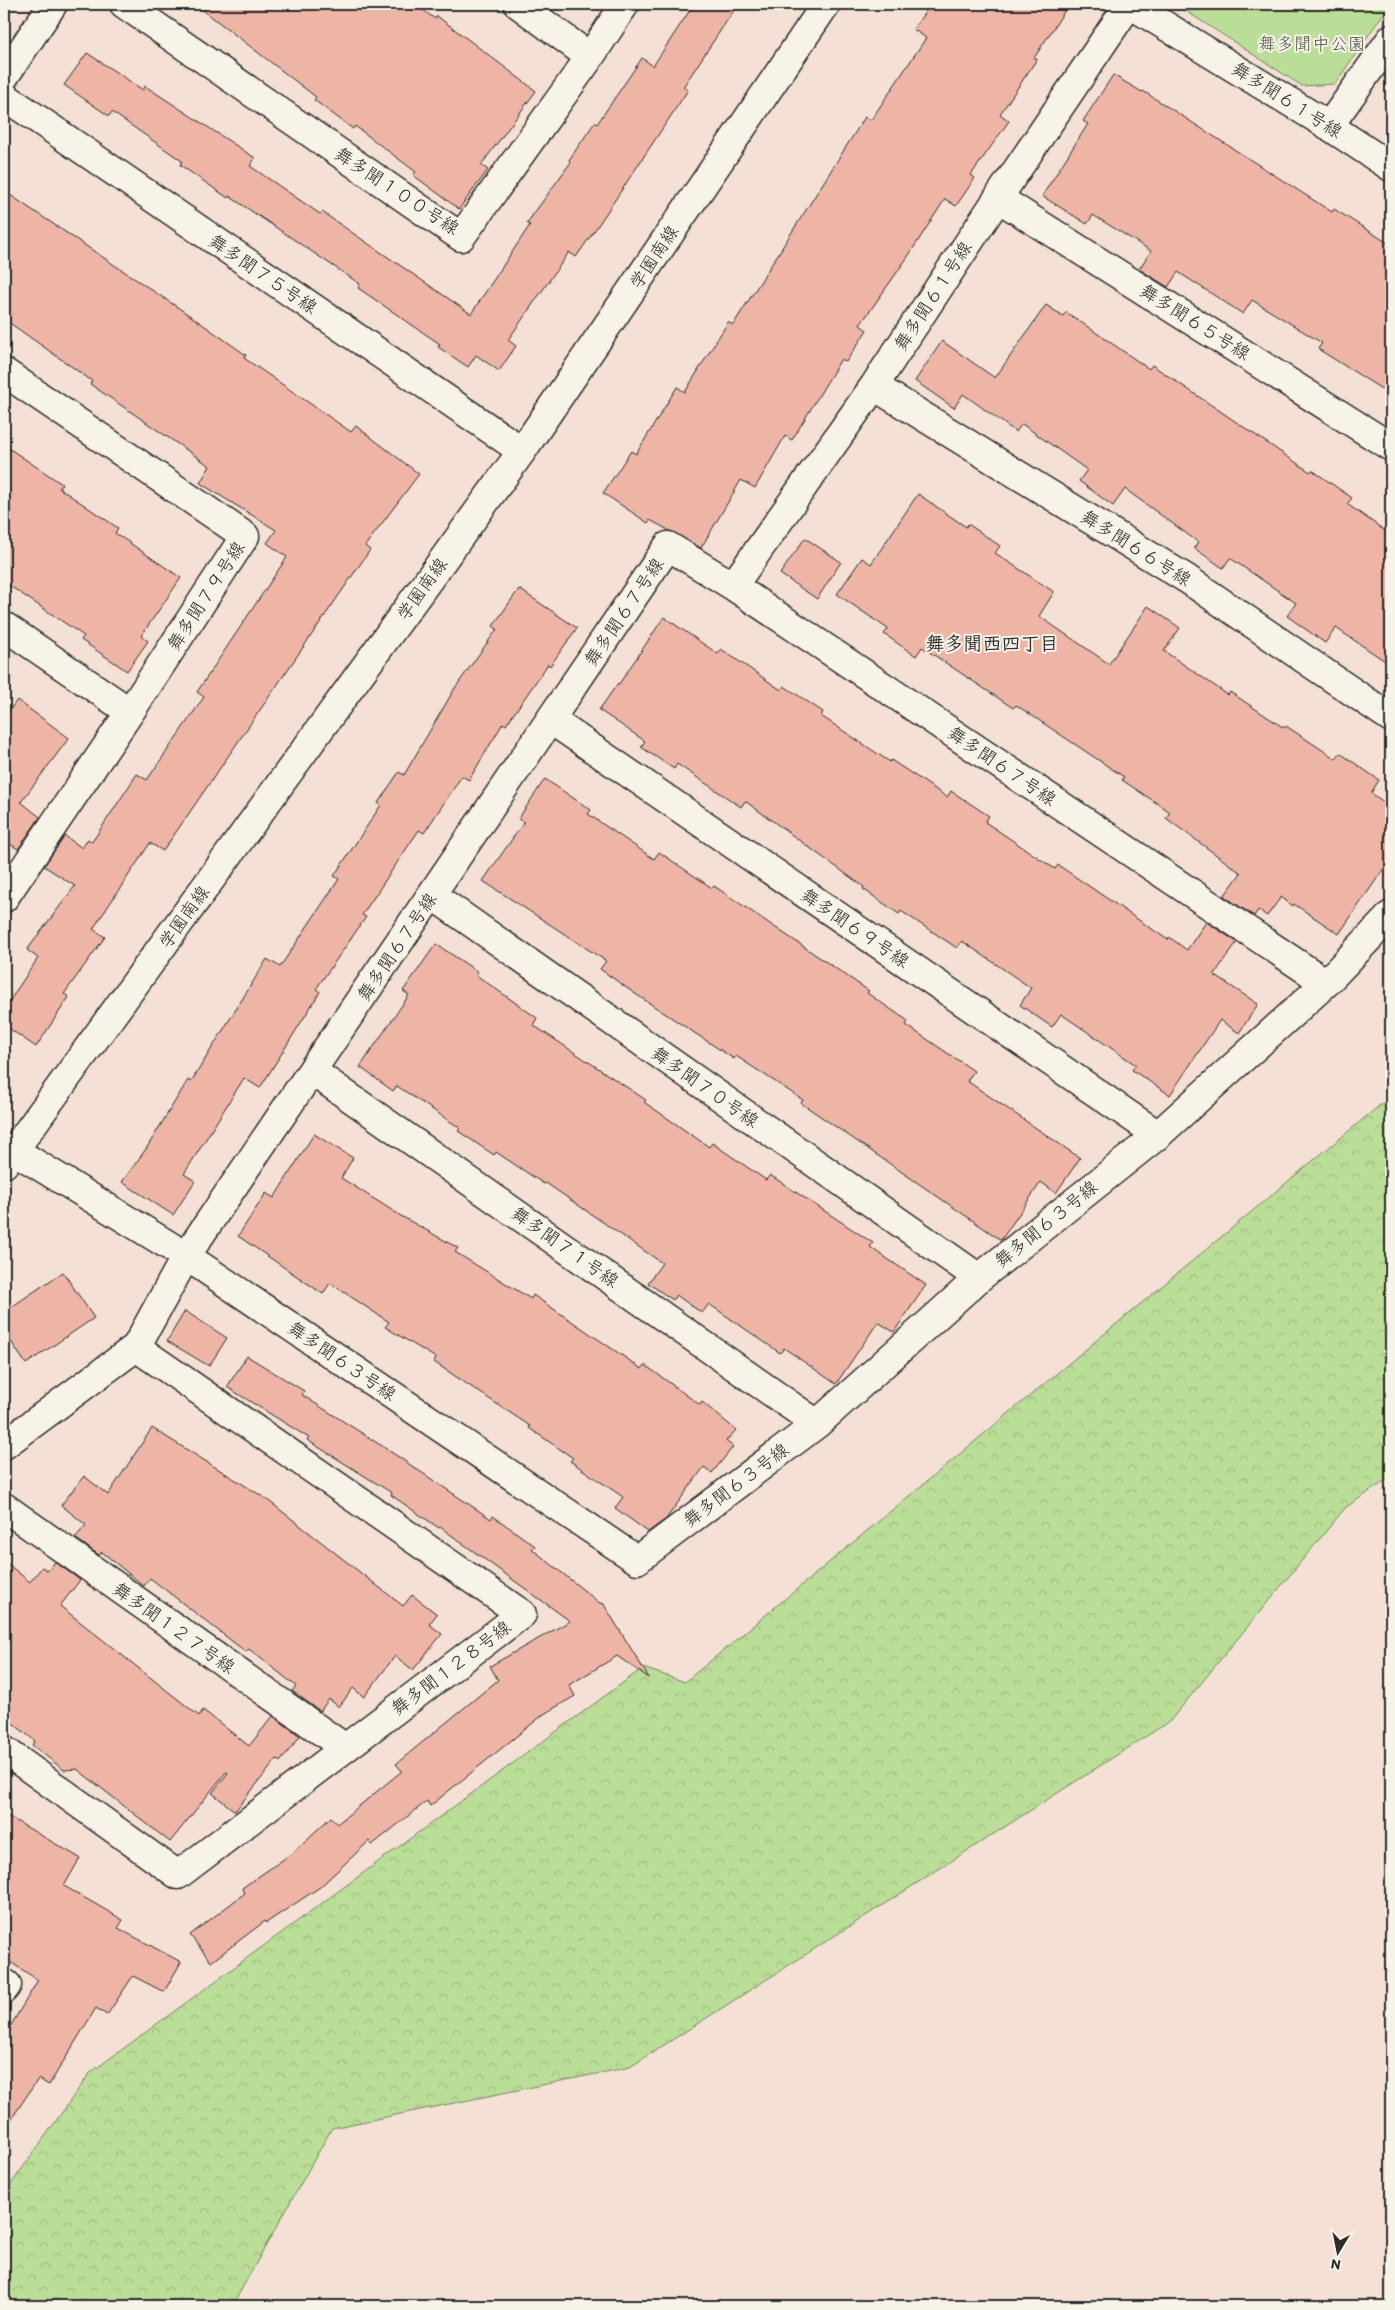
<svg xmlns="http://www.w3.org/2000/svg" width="1395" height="2310" font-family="Itim,'Klee One',sans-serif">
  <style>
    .forest { fill: url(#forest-crowns); stroke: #728461 }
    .park { fill: #badd97; stroke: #728461 }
    .building { fill: #eeb5a6; stroke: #2b2b2b }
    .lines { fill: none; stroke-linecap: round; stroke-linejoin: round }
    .street-casing { stroke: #2b2b2b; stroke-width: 31 }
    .secondary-casing { stroke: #2b2b2b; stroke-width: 31 }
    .street { stroke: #f7f3e8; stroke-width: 28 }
    .secondary { stroke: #f7f3e8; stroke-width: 28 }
    .labels { text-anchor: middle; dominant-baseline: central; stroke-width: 4; stroke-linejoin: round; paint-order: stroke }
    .park-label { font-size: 18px; fill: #4f5846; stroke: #f7f3e8 }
    .street-label { font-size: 18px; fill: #2b2b2b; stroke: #f7f3e8 }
    .neighbourhood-label { font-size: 19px; font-weight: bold; fill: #2b2b2b; stroke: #f7f3e8 }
  </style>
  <defs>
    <pattern id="forest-crowns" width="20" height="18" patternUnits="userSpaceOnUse" patternTransform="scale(1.25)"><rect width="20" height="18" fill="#badd97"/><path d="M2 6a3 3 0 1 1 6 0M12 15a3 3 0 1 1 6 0" fill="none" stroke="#a0be82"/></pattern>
  </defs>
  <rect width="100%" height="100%" fill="#f4e0d4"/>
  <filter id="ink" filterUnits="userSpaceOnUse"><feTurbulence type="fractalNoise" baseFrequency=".02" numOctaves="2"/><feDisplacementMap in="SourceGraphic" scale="10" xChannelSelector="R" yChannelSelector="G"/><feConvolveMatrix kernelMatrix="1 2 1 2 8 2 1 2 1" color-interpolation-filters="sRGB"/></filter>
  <g filter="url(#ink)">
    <path class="forest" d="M 1391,1096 L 1391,1477 L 1345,1508 L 1170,1721 L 630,2067 L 332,2128 L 232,2306 L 4,2306 L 4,2194 L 90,2073 L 643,1668 L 685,1682 Z"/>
    <path class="park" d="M 1175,4 L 1390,4 L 1335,84 L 1302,86 Z"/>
    <path class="building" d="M 195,4 L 415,4 L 435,19 L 437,16 L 536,91 L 481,165 L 488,170 L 459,209 L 413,175 L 416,172 L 355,126 L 353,129 L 314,100 L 316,97 Z
      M 694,4 L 738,4 L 683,87 L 688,90 L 599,224 L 576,257 L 569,252 L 508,340 L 516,346 L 499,371 L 476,355 L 468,367 L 438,347 L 440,344 L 358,288 L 360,284 L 229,196 L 228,198 L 180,165 L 182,161 L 112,112 L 109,116 L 64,85 L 87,53 L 143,90 L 145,86 L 255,158 L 250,166 L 320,214 L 322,212 L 471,314 L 530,225 L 527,223 L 571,162 L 569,160 L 595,122 L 597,124 L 642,58 L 653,66 Z
      M 931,4 L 1069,4 L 1034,58 L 1037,59 L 1000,114 L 1009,121 L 971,175 L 975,178 L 956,206 L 945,199 L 907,258 L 860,325 L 867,330 L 846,362 L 841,359 L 792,440 L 785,436 L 755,488 L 741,480 L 701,548 L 650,520 L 648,523 L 603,493 L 631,451 L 636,454 L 677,387 L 685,392 L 728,322 L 733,325 L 865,117 L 871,120 L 926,38 L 913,29 Z
      M 1113,75 L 1142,92 L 1143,91 L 1332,212 L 1334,209 L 1391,245 L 1391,395 L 1318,349 L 1322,343 L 1252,300 L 1243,314 L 1178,272 L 1168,287 L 1139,269 L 1151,251 L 1093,215 L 1087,224 L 1042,196 L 1088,124 L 1083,121 Z
      M 4,191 L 195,319 L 246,355 L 244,358 L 351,432 L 356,426 L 419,474 L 365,546 L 370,550 L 163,851 L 150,843 L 93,929 L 105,937 L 64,994 L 69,997 L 36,1047 L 4,1025 L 4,1009 L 38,958 L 27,950 L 75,886 L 44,866 L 65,836 L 82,848 L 88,839 L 92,842 L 137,774 L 147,780 L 204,697 L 197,692 L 287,557 L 267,543 L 276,530 L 200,483 L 210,466 L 90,384 L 92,381 L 4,319 Z
      M 1046,305 L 1063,316 L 1066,312 L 1149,369 L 1152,365 L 1310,472 L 1312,470 L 1352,498 L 1347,504 L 1391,535 L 1391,665 L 1336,628 L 1325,643 L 1287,616 L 1296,603 L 1230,558 L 1223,568 L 1194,548 L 1198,542 L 1125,489 L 1113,506 L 1079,481 L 1087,470 L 1022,424 L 1016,432 L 963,394 L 954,408 L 915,381 L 942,341 L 995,378 Z
      M 4,445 L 62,484 L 59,488 L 118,528 L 115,533 L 181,578 L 141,636 L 148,641 L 127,671 L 81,640 L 84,636 L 4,582 Z
      M 918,494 L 966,527 L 968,524 L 1000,546 L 995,553 L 1054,592 L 1039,616 L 1109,664 L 1148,606 L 1180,628 L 1164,651 L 1228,695 L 1230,692 L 1284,728 L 1286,726 L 1336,759 L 1340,753 L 1379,780 L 1371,793 L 1391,807 L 1391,858 L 1339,934 L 1294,904 L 1293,906 L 1281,897 L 1267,916 L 1258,910 L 1254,916 L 1224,896 L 1241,873 L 1166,818 L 1170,812 L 1122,780 L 1124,777 L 1016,705 L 1013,708 L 922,647 L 916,656 L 884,634 L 888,629 L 837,594 L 862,558 L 871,564 Z
      M 805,538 L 841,562 L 817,599 L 780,574 Z
      M 519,589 L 577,628 L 550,666 L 548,664 L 506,725 L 503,723 L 469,780 L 462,776 L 424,833 L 419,830 L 362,915 L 366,917 L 316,989 L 320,992 L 260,1088 L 244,1078 L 184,1174 L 195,1181 L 173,1215 L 122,1182 L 146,1149 L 188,1080 L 191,1082 L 267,959 L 280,967 L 339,879 L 334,876 L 381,805 L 378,803 L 399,772 L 404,775 L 455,688 L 497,629 L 493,626 Z
      M 664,617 L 718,654 L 721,649 L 781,690 L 784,686 L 823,712 L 821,716 L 890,762 L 891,760 L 947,797 L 951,791 L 989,816 L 985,822 L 1055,869 L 1058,865 L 1168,940 L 1169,937 L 1187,950 L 1206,922 L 1237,942 L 1214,975 L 1258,1004 L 1239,1033 L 1220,1020 L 1170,1095 L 1132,1070 L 1136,1065 L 1061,1014 L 1052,1027 L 1020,1005 L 1031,988 L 962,941 L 957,948 L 901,911 L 899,914 L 863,889 L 864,887 L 745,801 L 741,807 L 677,764 L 674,769 L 641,747 L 645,741 L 599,710 L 618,683 L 619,684 Z
      M 17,700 L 69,738 L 21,802 L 40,817 L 18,849 L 4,840 L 4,718 Z
      M 545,779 L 591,810 L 588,814 L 654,859 L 659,852 L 712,888 L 714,886 L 869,991 L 867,993 L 908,1021 L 906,1025 L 974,1071 L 967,1081 L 1080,1158 L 1056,1193 L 1041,1182 L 1001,1240 L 801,1103 L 803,1100 L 736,1056 L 734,1059 L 634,993 L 600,969 L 606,961 L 483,881 L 524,822 L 518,819 Z
      M 436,944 L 478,972 L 476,975 L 537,1018 L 533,1025 L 646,1100 L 644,1102 L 709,1147 L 712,1143 L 766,1180 L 770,1175 L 873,1243 L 870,1247 L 926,1285 L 894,1332 L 878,1322 L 836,1384 L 784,1348 L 780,1353 L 709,1304 L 702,1313 L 676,1295 L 673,1300 L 648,1283 L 662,1263 L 546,1183 L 544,1184 L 496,1152 L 494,1155 L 458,1131 L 460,1128 L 397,1086 L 393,1091 L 360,1067 L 409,995 L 403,991 Z
      M 314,1134 L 353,1158 L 341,1178 L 401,1216 L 458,1248 L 455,1252 L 531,1299 L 533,1295 L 642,1369 L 645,1365 L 700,1405 L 702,1402 L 736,1430 L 726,1441 L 733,1447 L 712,1473 L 704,1467 L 666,1519 L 648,1532 L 615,1508 L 623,1497 L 570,1461 L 573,1458 L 529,1428 L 530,1426 L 434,1362 L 436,1358 L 385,1327 L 389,1322 L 330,1283 L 323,1294 L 238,1236 L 266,1193 L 274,1198 Z
      M 63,1272 L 94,1318 L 26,1364 L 4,1331 L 4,1312 Z
      M 185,1311 L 227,1338 L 209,1366 L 167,1341 Z
      M 247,1356 L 304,1391 L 302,1395 L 382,1446 L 491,1519 L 493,1516 L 535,1546 L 532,1549 L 601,1604 L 603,1603 L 649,1678 L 617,1656 L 569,1685 L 575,1696 L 544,1714 L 430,1806 L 427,1801 L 372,1845 L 369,1841 L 320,1887 L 266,1923 L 265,1921 L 211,1962 L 190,1935 L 245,1893 L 242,1888 L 291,1854 L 331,1817 L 337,1824 L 402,1771 L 396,1764 L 498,1680 L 490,1666 L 570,1621 L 440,1527 L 439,1528 L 391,1495 L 392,1493 L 307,1440 L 309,1438 L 227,1387 Z
      M 152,1428 L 265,1498 L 403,1606 L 412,1595 L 437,1614 L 429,1624 L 442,1634 L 413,1670 L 395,1656 L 364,1697 L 353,1688 L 339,1707 L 329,1699 L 320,1711 L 292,1691 L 296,1686 L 249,1649 L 246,1652 L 150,1578 L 144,1586 L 102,1552 L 99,1555 L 75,1538 L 86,1525 L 61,1505 L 84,1476 L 108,1495 Z
      M 4,1561 L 30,1582 L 42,1567 L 48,1571 L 55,1562 L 80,1580 L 60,1606 L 199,1716 L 203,1710 L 249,1746 L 273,1716 L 300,1736 L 280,1762 L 277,1759 L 235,1811 L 212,1793 L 228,1773 L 226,1772 L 170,1842 L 77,1769 L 64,1770 L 32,1745 L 35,1741 L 4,1716 Z
      M 4,1814 L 80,1858 L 64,1886 L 123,1920 L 118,1928 L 181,1962 L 164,1992 L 133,1976 L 107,2015 L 96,2008 L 49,2085 L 38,2079 L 4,2130 L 4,2037 L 38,1980 L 4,1958 Z"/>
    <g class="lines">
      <g class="street-casing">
        <path id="street" d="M 124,4 L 461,237 L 590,57 L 625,4
          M 518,4 L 590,57
          M 1130,4 L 1329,126 L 1391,167
          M 4,77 L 53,4
          M 1329,126 L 1391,39
          M 998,198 L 1391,447
          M 4,372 L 245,536 L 130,712 L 4,898
          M 874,386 L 1187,579 L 1391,718
          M 733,586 L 874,386 L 998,198 L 1129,4
          M 4,626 L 130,712
          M 551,720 L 1158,1135
          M 432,895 L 979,1278
          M 312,1071 L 817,1424
          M 15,1151 L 186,1256 L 637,1560 L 817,1424 L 979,1278 L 1158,1135 L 1326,983 L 1391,915
          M 4,1445 L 136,1347 L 186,1256 L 668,546 L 733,586 L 1326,983
          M 4,1507 L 345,1748
          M 4,1750 L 178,1875 L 522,1614 L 136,1347
          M 4,1983 L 7,1985 L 4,1989"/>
      </g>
      <g class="secondary-casing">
        <path id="secondary" d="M 4,96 L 522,451
          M 4,1164 L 522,451 L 826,4"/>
      </g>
      <use href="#street" class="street"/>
      <use href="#secondary" class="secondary"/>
    </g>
  </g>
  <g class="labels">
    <g class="park-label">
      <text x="1312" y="44">舞多聞中公園</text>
    </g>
    <g class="street-label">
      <text transform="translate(1287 100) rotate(32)">舞多聞６１号線</text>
      <text transform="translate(397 191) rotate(33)">舞多聞１００号線</text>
      <text transform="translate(654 257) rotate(-56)">学園南線</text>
      <text transform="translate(263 274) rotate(34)">舞多聞７５号線</text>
      <text transform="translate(933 296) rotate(-57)">舞多聞６１号線</text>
      <text transform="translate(1195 322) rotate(32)">舞多聞６５号線</text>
      <text transform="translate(1136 548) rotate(32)">舞多聞６６号線</text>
      <text transform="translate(422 589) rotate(-54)">学園南線</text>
      <text transform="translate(206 596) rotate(-57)">舞多聞７９号線</text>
      <text transform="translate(624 612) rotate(-56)">舞多聞６７号線</text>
      <text transform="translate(1002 766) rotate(34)">舞多聞６７号線</text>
      <text transform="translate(184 917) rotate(-54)">学園南線</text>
      <text transform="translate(855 928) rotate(34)">舞多聞６９号線</text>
      <text transform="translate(397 947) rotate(-56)">舞多聞６７号線</text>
      <text transform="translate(705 1087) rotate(35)">舞多聞７０号線</text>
      <text transform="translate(1046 1224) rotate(-39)">舞多聞６３号線</text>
      <text transform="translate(565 1247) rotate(35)">舞多聞７１号線</text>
      <text transform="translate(342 1361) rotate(34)">舞多聞６３号線</text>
      <text transform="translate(736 1485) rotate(-37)">舞多聞６３号線</text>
      <text transform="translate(174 1628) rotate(35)">舞多聞１２７号線</text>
      <text transform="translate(451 1668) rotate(-37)">舞多聞１２８号線</text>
    </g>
    <g class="neighbourhood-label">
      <text x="992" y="643">舞多聞西四丁目</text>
    </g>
  </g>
  <rect width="1395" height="2310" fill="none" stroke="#f7f3e8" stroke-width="20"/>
  <rect x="10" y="10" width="1375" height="2290" fill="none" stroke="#2b2b2b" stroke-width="2" filter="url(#ink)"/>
  <g transform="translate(1338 2252) rotate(190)" stroke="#f7f3e8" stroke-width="4" paint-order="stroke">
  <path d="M0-4L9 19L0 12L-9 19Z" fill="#2b2b2b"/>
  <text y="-8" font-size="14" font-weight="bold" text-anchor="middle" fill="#2b2b2b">N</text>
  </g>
</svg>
